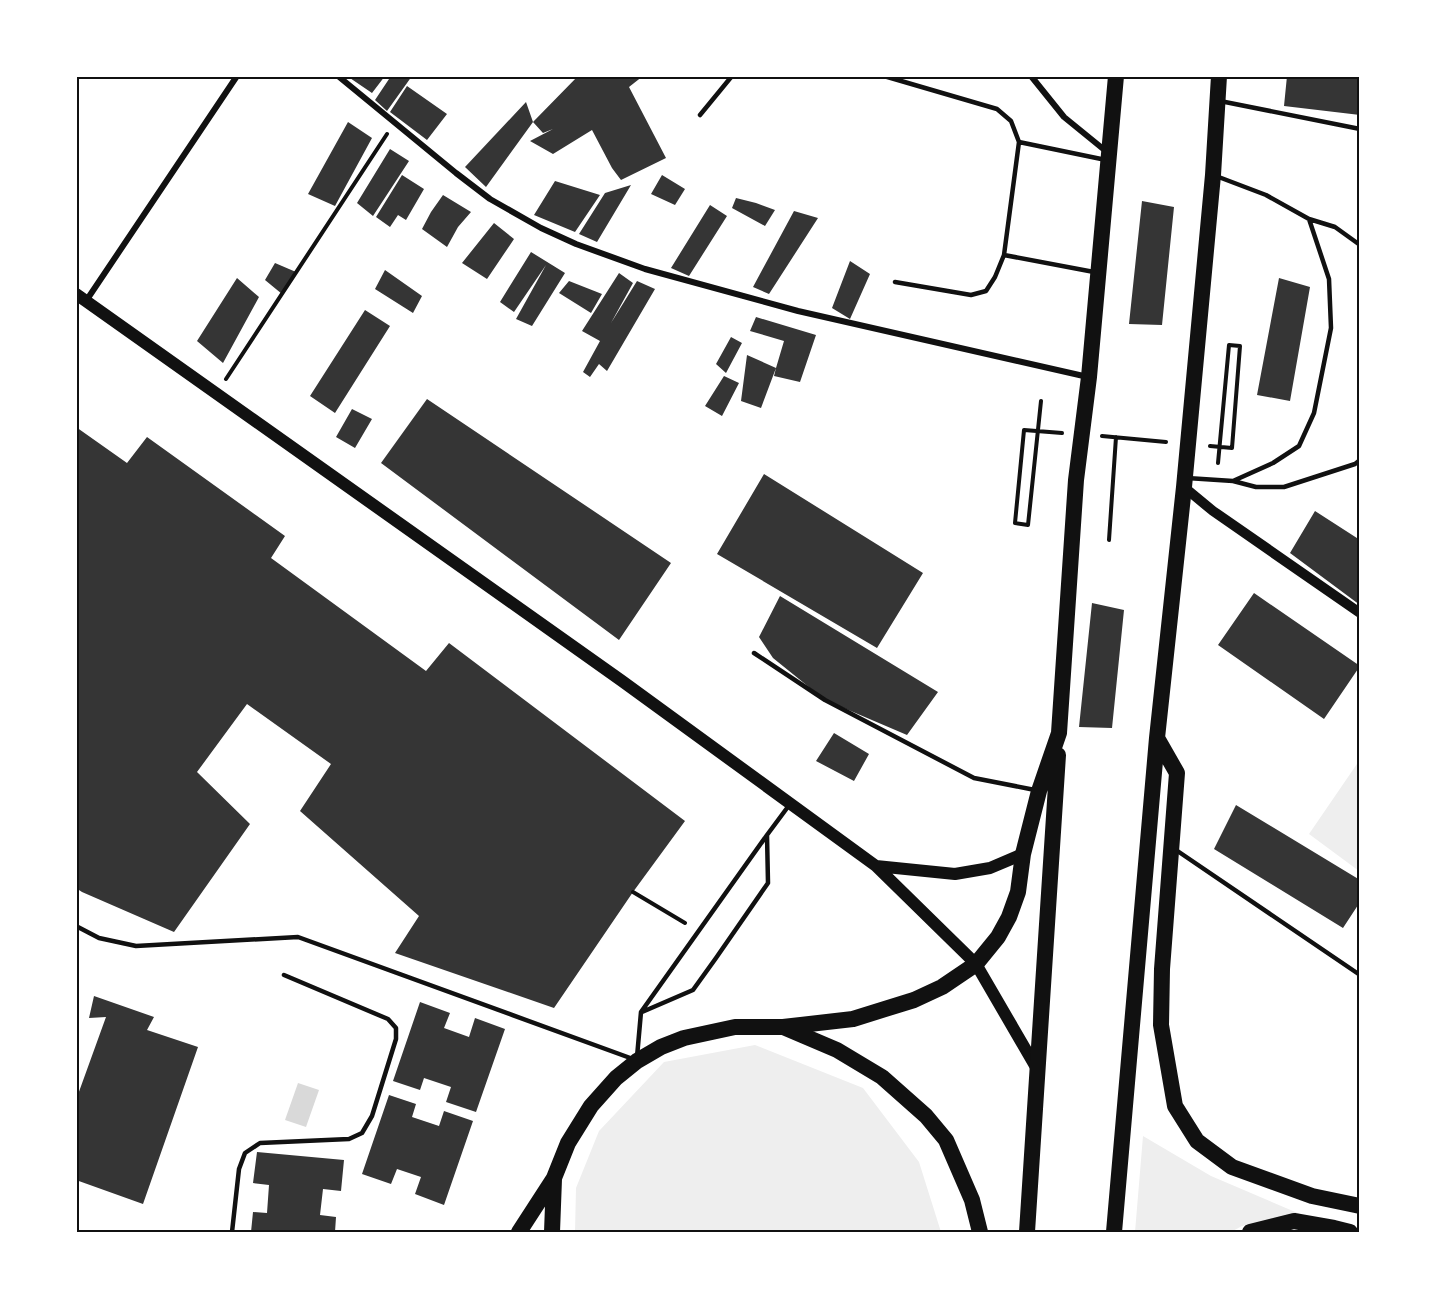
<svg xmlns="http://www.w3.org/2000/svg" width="1436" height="1309" font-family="Roboto,sans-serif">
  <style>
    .green { fill: #eee }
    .water { fill: #d9d9d9 }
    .building { fill: #353535 }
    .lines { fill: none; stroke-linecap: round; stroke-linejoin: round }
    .path { stroke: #111; stroke-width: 4 }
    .service { stroke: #111; stroke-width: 4.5 }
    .minor { stroke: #111; stroke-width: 6 }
    .tertiary { stroke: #111; stroke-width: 10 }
    .secondary { stroke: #111; stroke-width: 12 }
    .trunk { stroke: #111; stroke-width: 16 }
    .neatline { fill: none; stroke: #111; stroke-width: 2 }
  </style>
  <rect width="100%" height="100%" fill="#fff"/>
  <path class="green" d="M 1359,761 L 1359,871 L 1309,834 Z
    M 755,1045 L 863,1088 L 919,1162 L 941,1232 L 575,1232 L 576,1188 L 599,1131 L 664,1062 Z
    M 1143,1136 L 1211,1176 L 1300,1214 L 1242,1226 L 1231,1232 L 1135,1232 Z"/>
  <path class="water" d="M 298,1083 L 319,1090 L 306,1127 L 285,1120 Z"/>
  <path class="building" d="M 347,76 L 385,76 L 372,93 Z
    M 391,76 L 412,76 L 387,111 L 375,100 Z
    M 578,76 L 643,76 L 629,87 L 666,158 L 621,180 L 612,168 L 592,130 L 553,154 L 530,141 L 553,129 L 543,133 L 533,122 L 486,187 L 465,167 L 526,102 L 533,122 Z
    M 1287,76 L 1360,76 L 1360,115 L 1284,106 Z
    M 407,86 L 447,114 L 427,140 L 390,112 Z
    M 348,122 L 372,138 L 335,206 L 308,194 Z
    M 390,149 L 409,161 L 373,216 L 357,203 Z
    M 402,175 L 424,189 L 406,220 L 398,215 L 390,227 L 376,217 Z
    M 662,175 L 685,189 L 675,205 L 651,194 Z
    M 555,181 L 600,195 L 575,232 L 534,215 Z
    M 631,185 L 597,242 L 579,234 L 605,193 Z
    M 443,195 L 471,212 L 458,227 L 447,247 L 422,229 L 431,212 Z
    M 736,198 L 756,203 L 775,210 L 765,226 L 732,208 Z
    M 1142,201 L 1174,207 L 1162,325 L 1129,324 Z
    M 710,205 L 727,216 L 689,276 L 671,268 Z
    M 794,211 L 818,218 L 769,294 L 753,287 Z
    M 494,223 L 514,239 L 487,279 L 462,263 Z
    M 531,252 L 565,273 L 532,326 L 516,319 L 546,265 L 514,312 L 500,302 Z
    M 850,261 L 870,274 L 850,319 L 832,308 Z
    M 275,263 L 296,272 L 282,294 L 265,280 Z
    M 385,270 L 422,296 L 413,313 L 375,289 Z
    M 619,273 L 633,283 L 611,323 L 637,281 L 655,289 L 607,371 L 599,364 L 590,377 L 583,372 L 600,341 L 582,331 Z
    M 237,278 L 259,297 L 223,363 L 197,341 Z
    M 1279,278 L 1310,287 L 1290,401 L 1257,395 Z
    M 569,281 L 602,294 L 591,313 L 559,293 Z
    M 365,310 L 390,326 L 335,413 L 310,396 Z
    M 756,317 L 816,335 L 800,382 L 774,376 L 776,368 L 761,408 L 741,401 L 747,355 L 776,368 L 784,341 L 750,331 Z
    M 731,337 L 742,343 L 726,373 L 716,364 Z
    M 724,376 L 739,383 L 722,416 L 705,406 Z
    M 427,399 L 671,563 L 619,640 L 381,463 Z
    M 352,409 L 372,419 L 355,448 L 336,437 Z
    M 76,427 L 127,463 L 147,437 L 285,536 L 271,558 L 426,671 L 449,643 L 685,821 L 633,892 L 554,1008 L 395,953 L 419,916 L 300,811 L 331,764 L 247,704 L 197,772 L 250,824 L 174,932 L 82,892 L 76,888 Z
    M 764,474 L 923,573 L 877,648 L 717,554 Z
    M 1315,511 L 1360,540 L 1360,605 L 1290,553 Z
    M 1254,593 L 1360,666 L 1324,719 L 1218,645 Z
    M 780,596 L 938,692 L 907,735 L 825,700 L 773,658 L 759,637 Z
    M 1092,603 L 1124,610 L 1112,728 L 1079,727 Z
    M 834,733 L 869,754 L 854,781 L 816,761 Z
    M 1236,805 L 1360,880 L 1360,902 L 1343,928 L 1214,849 Z
    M 94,996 L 154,1017 L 147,1030 L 198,1047 L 143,1204 L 76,1180 L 76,1100 L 106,1017 L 89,1018 Z
    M 420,1002 L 450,1013 L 444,1028 L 469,1037 L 475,1018 L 505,1029 L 476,1112 L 446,1102 L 451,1087 L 424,1078 L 420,1090 L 393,1081 Z
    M 389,1095 L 416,1104 L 412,1117 L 439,1126 L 444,1111 L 473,1121 L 444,1205 L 415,1194 L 421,1177 L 397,1169 L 391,1184 L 362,1174 Z
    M 257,1152 L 344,1160 L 341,1191 L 323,1189 L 320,1215 L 336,1217 L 335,1232 L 251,1232 L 253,1212 L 267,1213 L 269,1185 L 253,1183 Z"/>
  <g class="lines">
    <path class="path" d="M 226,379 L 387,134
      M 1041,401 L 1028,525 L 1015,523 L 1024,430 L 1062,433
      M 1102,436 L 1166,442
      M 1210,446 L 1232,448 L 1240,346 L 1229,345 L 1218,463
      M 1109,540 L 1116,437
      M 633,892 L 685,923"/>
    <path class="service" d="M 884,76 L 997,109 L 1011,121 L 1019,142
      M 1220,101 L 1360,129
      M 700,115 L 732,76
      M 1309,219 L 1335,227 L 1360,245
      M 1004,255 L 1094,272
      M 895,282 L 971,295 L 986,291 L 995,277 L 1004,255 L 1019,142 L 1106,160
      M 1187,478 L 1233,481 L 1273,463 L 1299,446 L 1314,413 L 1331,328 L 1329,279 L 1309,219 L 1266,195 L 1216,176
      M 1233,481 L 1256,487 L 1284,487 L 1355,464 L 1360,460
      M 754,653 L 825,700 L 974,778 L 1035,790
      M 1176,850 L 1360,975
      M 76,926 L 99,938 L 136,946 L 298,937 L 633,1059
      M 642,1012 L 693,990 L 716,958 L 768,883 L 767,835 L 790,804
      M 637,1057 L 641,1012 L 767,835
      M 232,1232 L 239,1169 L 245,1153 L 260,1143 L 349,1139 L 362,1133 L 372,1116 L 396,1039 L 396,1028 L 388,1019 L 284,975"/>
    <path class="minor" d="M 338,76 L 456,173 L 490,199 L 541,228 L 576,244 L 645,269 L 798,311 L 1088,377
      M 1031,76 L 1064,117 L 1107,152
      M 86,301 L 237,76"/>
    <path class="tertiary" d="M 1184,487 L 1213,511 L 1360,613"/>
    <path class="secondary" d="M 76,294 L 622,681 L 876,866 L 976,964 L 1037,1069
      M 876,866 L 955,874 L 990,868 L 1023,854"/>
    <path class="trunk" d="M 1157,738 L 1177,773 L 1162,969 L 1161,1025 L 1175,1106 L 1197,1141 L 1232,1167 L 1312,1196 L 1360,1206
      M 783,1027 L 837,1050 L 882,1077 L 926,1116 L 946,1140 L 972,1200 L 980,1232
      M 519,1232 L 554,1178 L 568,1143 L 591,1106 L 616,1078 L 637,1061 L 661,1047 L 684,1038 L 735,1027 L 783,1027 L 853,1019 L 914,1000 L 942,987 L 976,964 L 998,937 L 1009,917 L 1018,892 L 1023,854 L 1039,791 L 1059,733 L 1076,480 L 1089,377 L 1116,76
      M 552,1232 L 554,1179
      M 1027,1232 L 1058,755
      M 1114,1232 L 1157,738 L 1184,487 L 1213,175 L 1219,76
      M 1250,1232 L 1294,1221 L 1334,1228 L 1350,1232"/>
  </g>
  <rect width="1436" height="1309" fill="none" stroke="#ffffff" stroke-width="156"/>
  <rect x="78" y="78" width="1280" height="1153" class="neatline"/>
</svg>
